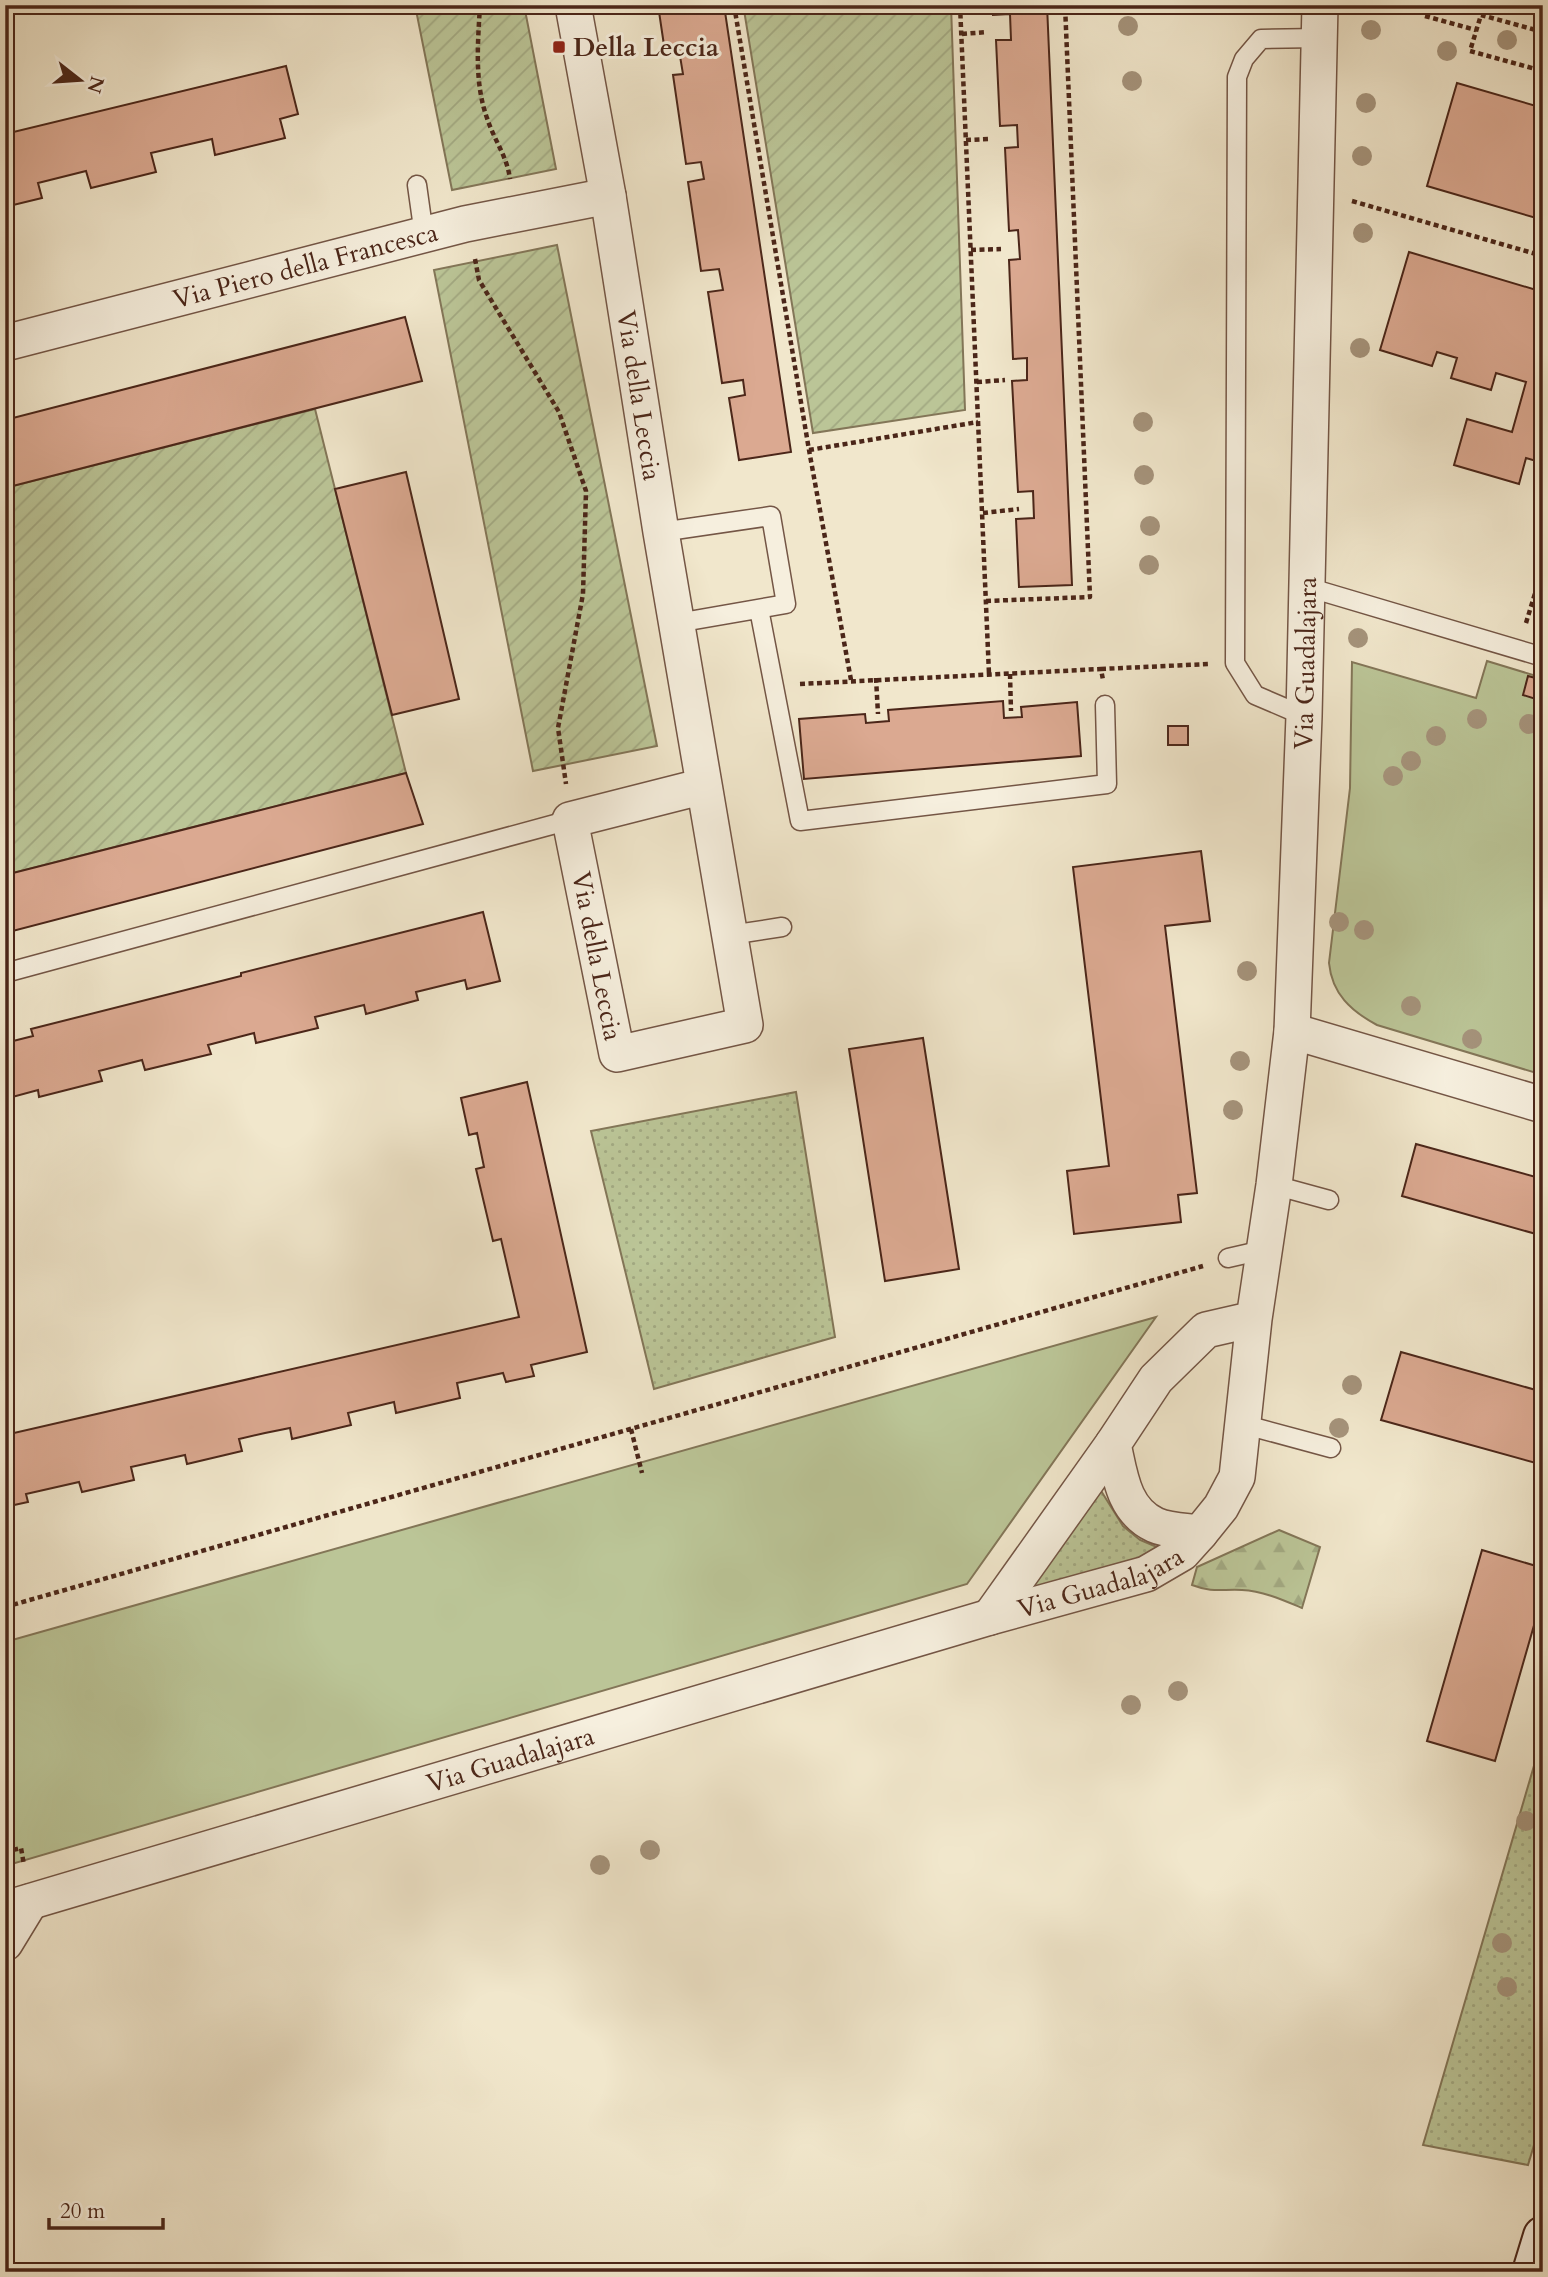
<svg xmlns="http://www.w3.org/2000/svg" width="1548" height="2277" font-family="Cardo,serif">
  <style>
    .grass { fill: url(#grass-dots); stroke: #837658; stroke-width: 2 }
    .forest { fill: url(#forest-firs); stroke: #837658; stroke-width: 2 }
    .park { fill: #bbc597; stroke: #837658; stroke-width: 2 }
    .garden { fill: url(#garden-furrows); stroke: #837658; stroke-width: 2 }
    .building { fill: #dba991; stroke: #4b2619; stroke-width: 2 }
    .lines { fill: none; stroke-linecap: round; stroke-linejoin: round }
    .service-casing { stroke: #745646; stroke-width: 21 }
    .minor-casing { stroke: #745646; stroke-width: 38 }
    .secondary-casing { stroke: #4b2619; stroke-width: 42 }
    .path { stroke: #4b2619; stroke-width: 4.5; stroke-dasharray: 5 3.5; stroke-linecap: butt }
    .service { stroke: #f6efde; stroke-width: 18 }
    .minor { stroke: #f6efde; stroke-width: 35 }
    .secondary { stroke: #f6efde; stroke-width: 38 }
    .tree { fill: #a5937b }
    .poi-dot { fill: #8f2418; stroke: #f6efde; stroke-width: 2.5 }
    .labels { text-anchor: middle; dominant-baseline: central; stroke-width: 6; stroke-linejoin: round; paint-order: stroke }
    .poi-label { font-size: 26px; font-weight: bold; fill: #4b2619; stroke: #f6efde; text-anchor: start }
    .street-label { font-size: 26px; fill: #4b2619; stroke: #f6efde }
  </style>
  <defs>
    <pattern id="grass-dots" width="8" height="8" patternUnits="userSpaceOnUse" patternTransform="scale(1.75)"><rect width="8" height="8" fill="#bbc597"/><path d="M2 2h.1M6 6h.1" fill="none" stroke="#a2a982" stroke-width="1.8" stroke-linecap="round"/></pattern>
    <pattern id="forest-firs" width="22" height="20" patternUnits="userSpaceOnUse" patternTransform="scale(1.75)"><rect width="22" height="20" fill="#bbc597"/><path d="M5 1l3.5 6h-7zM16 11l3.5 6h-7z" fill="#a2a982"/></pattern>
    <pattern id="garden-furrows" width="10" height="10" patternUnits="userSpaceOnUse" patternTransform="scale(1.75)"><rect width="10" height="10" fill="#bbc597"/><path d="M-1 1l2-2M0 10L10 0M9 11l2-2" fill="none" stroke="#a2a982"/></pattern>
  </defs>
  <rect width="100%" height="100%" fill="#f1e7cc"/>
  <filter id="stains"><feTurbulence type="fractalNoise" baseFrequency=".00286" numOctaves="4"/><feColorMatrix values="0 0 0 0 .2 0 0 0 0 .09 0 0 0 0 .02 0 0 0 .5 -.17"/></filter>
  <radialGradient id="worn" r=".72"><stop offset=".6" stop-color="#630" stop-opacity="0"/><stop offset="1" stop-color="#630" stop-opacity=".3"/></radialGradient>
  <path class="grass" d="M 796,1092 L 835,1337 L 654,1389 L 591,1131 Z
    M 1098,1486 L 1123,1526 L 1140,1540 L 1171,1553 L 1030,1597 L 1032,1579 Z
    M 1543,1735 L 1543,2115 L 1528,2165 L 1423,2145 Z"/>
  <path class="forest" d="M 1279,1530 L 1320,1547 L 1302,1608 C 1283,1600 1263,1591 1242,1590 C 1221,1589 1213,1593 1192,1585 L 1197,1567 Z"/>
  <path class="park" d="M 1487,661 L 1543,678 L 1543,1075 L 1377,1025 C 1351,1011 1332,994 1329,963 L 1350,788 L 1352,662 L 1476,698 Z
    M 1156,1317 L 967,1584 L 5,1866 L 5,1642 Z"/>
  <path class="garden" d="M 415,5 L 524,5 L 556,169 L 452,190 Z
    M 851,5 L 951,5 L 965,410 L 813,433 L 744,10 Z
    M 557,245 L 657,746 L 533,771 L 434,270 Z
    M 315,409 L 406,773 L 5,875 L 5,488 Z"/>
  <path class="building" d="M 658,5 L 724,5 L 791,452 L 739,460 L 729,398 L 745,395 L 743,380 L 722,383 L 708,292 L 723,290 L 719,269 L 701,271 L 688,182 L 704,179 L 701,162 L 686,164 L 673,75 L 683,74 L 679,50 L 665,52 Z
    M 993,5 L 1047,5 L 1072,585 L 1019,587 L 1016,519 L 1034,518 L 1033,491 L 1018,492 L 1012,381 L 1027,380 L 1027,358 L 1013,359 L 1009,260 L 1020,259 L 1018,230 L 1009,231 L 1005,148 L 1018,147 L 1017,125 L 1000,126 L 996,40 L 1011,40 L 1010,14 L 993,15 Z
    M 1513,5 L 1543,5 L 1543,14 Z
    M 286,66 L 298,114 L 280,119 L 285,138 L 215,155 L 212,139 L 151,153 L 156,172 L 91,188 L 86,171 L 38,183 L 42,198 L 5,207 L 5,134 Z
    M 1457,83 L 1543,108 L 1543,220 L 1427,186 Z
    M 1409,252 L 1543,292 L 1543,463 L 1526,458 L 1519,484 L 1454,465 L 1467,419 L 1512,432 L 1526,382 L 1496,373 L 1491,390 L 1451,378 L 1457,358 L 1437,352 L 1432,366 L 1380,350 Z
    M 405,317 L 422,381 L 5,488 L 5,420 Z
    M 406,472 L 459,699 L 392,715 L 335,489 Z
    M 1528,676 L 1543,680 L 1542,701 L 1523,695 Z
    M 1003,701 L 1004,718 L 1022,717 L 1021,707 L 1077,702 L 1081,756 L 804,779 L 799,719 L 865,714 L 866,723 L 889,721 L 888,710 Z
    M 1168,726 L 1188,726 L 1188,745 L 1168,745 Z
    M 406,773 L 423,824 L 5,933 L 5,875 Z
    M 1201,851 L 1210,921 L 1165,926 L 1197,1193 L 1178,1195 L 1181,1222 L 1074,1234 L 1067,1171 L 1109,1166 L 1073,867 Z
    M 483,912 L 500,981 L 467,989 L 465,980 L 416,992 L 418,1000 L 366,1014 L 364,1005 L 315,1017 L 318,1028 L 256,1043 L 254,1033 L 208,1045 L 211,1054 L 145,1070 L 142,1060 L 99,1071 L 102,1081 L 39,1097 L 38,1090 L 5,1099 L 5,1043 L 33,1036 L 31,1029 L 241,976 L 241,973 Z
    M 923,1038 L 959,1269 L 885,1281 L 849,1049 Z
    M 527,1082 L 587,1352 L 531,1365 L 534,1376 L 506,1382 L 503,1373 L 457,1383 L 460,1398 L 396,1413 L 394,1402 L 348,1413 L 351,1425 L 292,1439 L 290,1428 L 265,1433 L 239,1439 L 242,1451 L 187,1464 L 185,1455 L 131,1467 L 134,1480 L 82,1492 L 79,1482 L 26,1494 L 28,1502 L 5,1507 L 5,1435 L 519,1317 L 501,1239 L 493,1241 L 476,1169 L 484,1167 L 477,1133 L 469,1135 L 461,1098 Z
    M 1416,1144 L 1543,1179 L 1543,1236 L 1402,1196 Z
    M 1401,1352 L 1543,1392 L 1543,1465 L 1381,1420 Z
    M 1482,1550 L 1543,1568 L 1543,1594 L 1495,1761 L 1427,1741 Z"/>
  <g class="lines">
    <g class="service-casing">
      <path id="service" d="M 417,185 L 424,235
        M 661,532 L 771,516 L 786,604 L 677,623
        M 1307,587 L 1543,657
        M 759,609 L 800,821 L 1107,784 L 1105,705
        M 1304,716 L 1255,695 L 1235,663 L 1237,77 L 1244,59 L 1261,39 L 1320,38
        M 730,935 L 782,927
        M 5,973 L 570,820
        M 1274,1185 L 1329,1200
        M 1228,1258 L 1263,1250
        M 1242,1424 L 1331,1448"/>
    </g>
    <g class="minor-casing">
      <g id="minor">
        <path id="s1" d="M 573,5 L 608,196 L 661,532 L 745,1025 L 617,1054 L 570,820 L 704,786"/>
        <path id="s2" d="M 5,343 L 465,224 L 608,196"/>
        <path d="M 1292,1031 L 1543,1105"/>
        <path id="s3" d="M 1254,1319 L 1206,1330 L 1156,1379 L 1113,1444 C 1120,1475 1123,1510 1155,1525 C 1168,1531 1186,1531 1200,1533 L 1221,1507 L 1237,1477 L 1254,1319 L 1274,1185 L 1292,1031 L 1304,716 L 1320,5"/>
        <path d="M 990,1617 L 1113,1444"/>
        <path id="s4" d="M 5,1909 L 990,1617 L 1146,1574 L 1182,1553 L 1200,1533"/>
        <path d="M 5,1943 L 30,1902"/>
      </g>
    </g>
    <g class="secondary-casing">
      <path id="secondary" d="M 1532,2272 L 1543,2236"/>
    </g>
    <path class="path" d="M 480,5 C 478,42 474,82 487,118 C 494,140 507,156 510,179
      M 734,5 L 809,450 L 851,680
      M 960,5 L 989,674
      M 1425,16 L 1476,30
      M 1543,32 L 1481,15 L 1470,51 L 1543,71
      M 962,34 L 987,32
      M 966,140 L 989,139
      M 1352,201 L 1543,256
      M 971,250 L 1001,249
      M 475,259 L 479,280 L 559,412 L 586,491 L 583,594 L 558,728 L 566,784
      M 977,382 L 1005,380
      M 809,450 L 978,422
      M 983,513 L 1019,509
      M 986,601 L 1090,597 L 1065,5
      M 1526,623 L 1543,567
      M 1101,669 L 1209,664
      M 1010,674 L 1011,711
      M 876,678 L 878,714
      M 800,684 L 1101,669 L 1103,680
      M 631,1429 L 642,1473
      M 5,1607 L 1203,1266
      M 5,1852 L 21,1848 L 24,1865"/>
    <use href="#service" class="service"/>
    <use href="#minor" class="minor"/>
    <use href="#secondary" class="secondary"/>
  </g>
  <g class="tree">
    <circle cx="1128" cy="26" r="10"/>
    <circle cx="1371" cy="30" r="10"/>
    <circle cx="1507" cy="40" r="10"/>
    <circle cx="1447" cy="51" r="10"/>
    <circle cx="1132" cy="81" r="10"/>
    <circle cx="1366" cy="103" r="10"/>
    <circle cx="1362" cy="156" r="10"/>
    <circle cx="1363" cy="233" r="10"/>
    <circle cx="1360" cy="348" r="10"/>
    <circle cx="1143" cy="422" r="10"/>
    <circle cx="1144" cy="475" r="10"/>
    <circle cx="1150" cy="526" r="10"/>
    <circle cx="1149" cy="565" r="10"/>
    <circle cx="1358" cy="638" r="10"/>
    <circle cx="1477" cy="719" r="10"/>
    <circle cx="1529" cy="724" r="10"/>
    <circle cx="1436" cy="736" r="10"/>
    <circle cx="1411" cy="761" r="10"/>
    <circle cx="1393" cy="776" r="10"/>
    <circle cx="1339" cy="922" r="10"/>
    <circle cx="1364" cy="930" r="10"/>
    <circle cx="1247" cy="971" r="10"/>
    <circle cx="1411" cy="1006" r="10"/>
    <circle cx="1472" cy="1039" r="10"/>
    <circle cx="1240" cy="1061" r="10"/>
    <circle cx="1233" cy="1110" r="10"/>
    <circle cx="1352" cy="1385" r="10"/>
    <circle cx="1339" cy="1428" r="10"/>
    <circle cx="1178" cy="1691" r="10"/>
    <circle cx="1131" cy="1705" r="10"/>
    <circle cx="1526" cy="1821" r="10"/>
    <circle cx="650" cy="1850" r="10"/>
    <circle cx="600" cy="1865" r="10"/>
    <circle cx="1502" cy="1943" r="10"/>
    <circle cx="1507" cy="1987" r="10"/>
  </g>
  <rect class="poi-dot" x="552" y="40" width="14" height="14" rx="3.5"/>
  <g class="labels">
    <g class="poi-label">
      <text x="573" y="47">Della Leccia</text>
    </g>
    <g class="street-label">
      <text stroke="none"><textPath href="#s2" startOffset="310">Via Piero della Francesca</textPath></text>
      <text stroke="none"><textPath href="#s1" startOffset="396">Via della Leccia</textPath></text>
      <text stroke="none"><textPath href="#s3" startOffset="1223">Via Guadalajara</textPath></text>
      <text transform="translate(597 956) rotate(79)">Via della Leccia</text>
      <text stroke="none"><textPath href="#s4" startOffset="1143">Via Guadalajara</textPath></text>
      <text stroke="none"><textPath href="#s4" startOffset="527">Via Guadalajara</textPath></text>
    </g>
  </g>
  <rect width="1548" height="2277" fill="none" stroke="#f1e7cc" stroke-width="28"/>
  <rect x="7" y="7" width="1534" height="2263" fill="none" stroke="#4b2619" stroke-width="3.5"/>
  <rect x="14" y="14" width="1520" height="2249" fill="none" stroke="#4b2619" stroke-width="2"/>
  <g transform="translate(80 80) rotate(107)" stroke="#f6efde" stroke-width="5" paint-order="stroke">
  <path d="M0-5L12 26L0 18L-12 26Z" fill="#4b2619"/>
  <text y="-10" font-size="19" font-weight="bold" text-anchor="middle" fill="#4b2619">N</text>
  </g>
  <path d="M49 2218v10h114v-10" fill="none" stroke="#4b2619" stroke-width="3.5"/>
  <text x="60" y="2218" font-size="21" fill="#4b2619" stroke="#f6efde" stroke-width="5" paint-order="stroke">20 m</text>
  <rect width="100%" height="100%" filter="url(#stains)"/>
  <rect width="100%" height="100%" fill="url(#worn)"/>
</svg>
